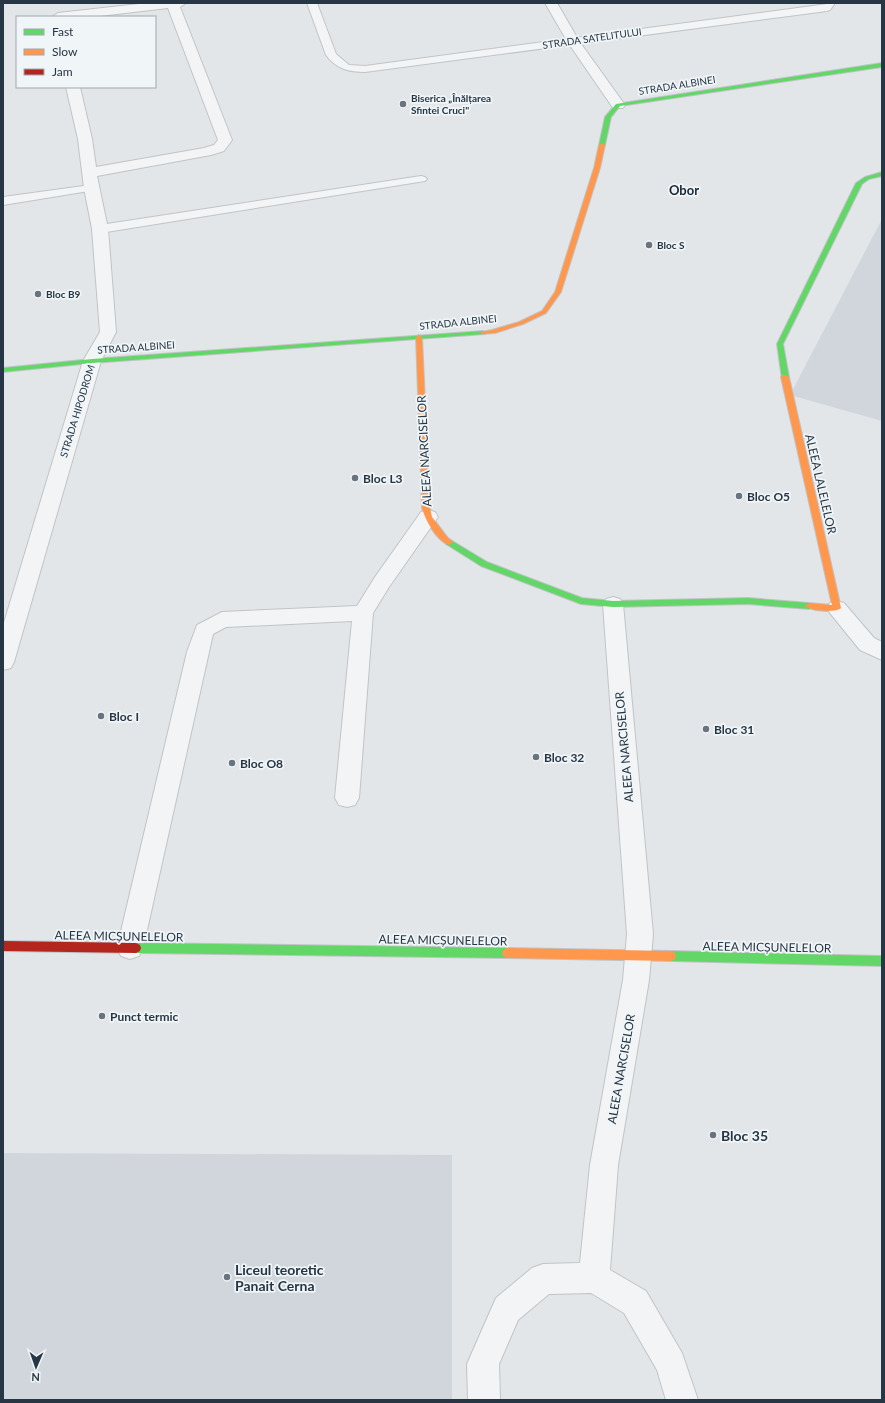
<svg xmlns="http://www.w3.org/2000/svg" width="885" height="1403" font-family="Lato,sans-serif">
  <style>
    .built { fill: #d0d6dc }
    .lines { fill: none; stroke-linecap: round; stroke-linejoin: round }
    .lane-casing { stroke: #c1c4c7; stroke-width: 2 }
    .street-casing { stroke: #c1c4c7; stroke-width: 2 }
    .fast-casing { stroke: #c1c4c7; stroke-width: 2 }
    .slow-casing { stroke: #c1c4c7; stroke-width: 2 }
    .jam-casing { stroke: #c1c4c7; stroke-width: 2 }
    .lane { fill: #f3f4f5; fill-rule: evenodd }
    .street { fill: #f3f4f5; fill-rule: evenodd }
    .fast { fill: #63d668; fill-rule: evenodd }
    .slow { fill: #ff974d; fill-rule: evenodd }
    .jam { fill: #b3261e; fill-rule: evenodd }
    .poi-dot { fill: #69747e; stroke: #f0f5f8; stroke-width: 1.5 }
    .labels { text-anchor: middle; dominant-baseline: central; stroke-width: 3.5; stroke-linejoin: round; paint-order: stroke }
    .far-street-label { font-size: 10px; fill: #273644; stroke: #f0f5f8 }
    .far-poi-label { font-size: 10px; font-weight: bold; fill: #273644; stroke: #f0f5f8; text-anchor: start }
    .street-label { font-size: 12px; fill: #273644; stroke: #f0f5f8 }
    .poi-label { font-size: 12px; font-weight: bold; fill: #273644; stroke: #f0f5f8; text-anchor: start }
    .far-district-label { font-size: 13px; font-weight: bold; fill: #1a2635; stroke: #f0f5f8 }
    .near-poi-label { font-size: 14px; font-weight: bold; fill: #273644; stroke: #f0f5f8; text-anchor: start }
  </style>
  <rect width="100%" height="100%" fill="#e3e6e9"/>
  <path class="built" d="M 882,219 L 882,421 L 790,395 Z
    M 3,1153 L 452,1155 L 452,1400 L 3,1400 Z"/>
  <g class="lines">
    <g class="lane-casing">
      <path id="lane" d="M 307,3 L 317,3 L 336,54 L 349,65 L 365,66 L 835,3 L 830,10 L 827,11 L 365,72 C 349,72 336,69 326,55 Z
        M 421,176 L 425,177 L 427,179 L 425,181 L 100,233 L 94,229 L 100,225 Z
        M 91,185 L 97,188 L 95,190 L 3,205 L 3,197 Z"/>
    </g>
    <g class="street-casing">
      <path id="street" d="M 148,3 L 186,3 L 180,7 L 232,140 L 224,151 L 211,155 L 97,176 L 108,229 L 116,332 L 101,361 L 14,662 L 11,668 L 3,670 L 3,626 L 83,361 L 100,332 L 92,229 L 84,188 L 78,139 L 66,87 L 80,87 L 92,139 L 96,167 L 204,148 L 214,145 L 218,140 L 168,8 L 91,17 L 52,17 L 58,13 Z
        M 545,3 L 557,3 L 579,41 L 625,105 L 623,108 L 613,108 L 567,41 Z
        M 428,510 L 435,512 L 438,517 L 389,587 L 373,613 L 359,798 L 355,805 L 347,807 L 339,805 L 335,798 L 352,621 L 226,627 L 213,634 L 143,948 L 139,956 L 130,959 L 121,956 L 117,948 L 187,652 L 197,625 L 222,612 L 357,606 L 375,577 L 421,512 Z
        M 613,597 L 620,599 L 623,604 L 653,934 L 649,980 L 618,1165 L 610,1270 L 646,1291 L 682,1353 L 698,1400 L 666,1400 L 657,1370 L 624,1313 L 591,1293 L 549,1294 L 518,1320 L 499,1364 L 500,1400 L 468,1400 L 467,1364 L 496,1298 L 532,1268 L 543,1264 L 580,1263 L 590,1165 L 623,980 L 627,934 L 603,604 L 606,599 Z
        M 837,601 L 844,603 L 874,638 L 882,642 L 882,660 L 860,650 L 830,613 L 827,608 L 830,603 Z"/>
    </g>
    <g class="fast-casing">
      <path id="fast" d="M 882,63 L 882,67 L 620,106 L 611,117 L 605,145 L 602,147 L 599,145 L 605,117 L 616,104 Z
        M 882,172 L 882,176 L 869,179 L 862,184 L 783,344 L 789,377 L 785,379 L 782,379 L 777,344 L 856,183 L 865,177 Z
        M 483,331 L 486,333 L 485,334 L 92,363 L 3,372 L 3,368 L 92,359 Z
        M 449,539 L 487,562 L 582,598 L 613,601 L 748,598 L 809,603 L 813,606 L 809,609 L 748,604 L 613,607 L 581,604 L 481,566 L 446,544 L 445,542 Z
        M 136,943 L 507,948 L 511,950 L 512,953 L 511,956 L 507,958 L 136,953 L 132,951 L 131,948 L 132,945 Z
        M 671,951 L 882,956 L 882,966 L 671,961 L 667,959 L 666,956 L 667,953 Z"/>
    </g>
    <g class="slow-casing">
      <path id="slow" d="M 602,143 L 605,145 L 600,168 L 561,292 L 546,313 L 523,324 L 495,333 L 481,334 L 481,332 L 492,330 L 519,322 L 542,311 L 555,292 L 594,168 L 599,145 Z
        M 419,335 L 422,337 L 430,508 L 432,517 L 448,538 L 453,542 L 449,545 C 437,541 425,520 422,508 L 416,337 Z
        M 782,375 L 785,375 L 789,377 L 841,608 C 837,613 809,611 805,606 L 809,603 L 832,605 L 781,377 Z
        M 507,948 L 671,951 L 675,953 L 676,956 L 675,959 L 671,961 L 507,958 L 503,956 L 502,953 L 503,950 Z"/>
    </g>
    <g class="jam-casing">
      <path id="jam" d="M 3,941 L 136,943 L 140,945 L 141,948 L 140,951 L 136,953 L 3,951 Z"/>
    </g>
    <use href="#lane" class="lane"/>
    <use href="#street" class="street"/>
    <use href="#fast" class="fast"/>
    <use href="#slow" class="slow"/>
    <use href="#jam" class="jam"/>
  </g>
  <g class="poi-dot">
    <circle cx="403" cy="104" r="4"/>
    <circle cx="649" cy="245" r="4"/>
    <circle cx="38" cy="294" r="4"/>
    <circle cx="355" cy="478" r="4"/>
    <circle cx="739" cy="496" r="4"/>
    <circle cx="101" cy="716" r="4"/>
    <circle cx="706" cy="729" r="4"/>
    <circle cx="536" cy="757" r="4"/>
    <circle cx="232" cy="763" r="4"/>
    <circle cx="102" cy="1016" r="4"/>
    <circle cx="713" cy="1135" r="4"/>
    <circle cx="227" cy="1277" r="4"/>
  </g>
  <g class="labels">
    <g class="far-street-label">
      <text transform="translate(592 38) rotate(-8)">STRADA SATELITULUI</text>
      <text transform="translate(677 85) rotate(-9)">STRADA ALBINEI</text>
      <text transform="translate(458 322) rotate(-6)">STRADA ALBINEI</text>
      <text transform="translate(136 347) rotate(-4)">STRADA ALBINEI</text>
      <text transform="translate(77 411) rotate(-73)">STRADA HIPODROM</text>
    </g>
    <g class="far-poi-label">
      <text x="411" y="98">Biserica „Înălțarea<tspan x="411" dy="12">Sfintei Cruci"</tspan></text>
      <text x="657" y="245">Bloc S</text>
      <text x="46" y="294">Bloc B9</text>
    </g>
    <g class="street-label">
      <text transform="translate(424 451) rotate(-93)">ALEEA NARCISELOR</text>
      <text transform="translate(821 484) rotate(77)">ALEEA LALELELOR</text>
      <text transform="translate(624 747) rotate(-95)">ALEEA NARCISELOR</text>
      <text transform="translate(119 936) rotate(1)">ALEEA MICȘUNELELOR</text>
      <text transform="translate(443 940) rotate(1)">ALEEA MICȘUNELELOR</text>
      <text transform="translate(767 947) rotate(1)">ALEEA MICȘUNELELOR</text>
      <text transform="translate(621 1069) rotate(-80)">ALEEA NARCISELOR</text>
    </g>
    <g class="poi-label">
      <text x="363" y="478">Bloc L3</text>
      <text x="747" y="496">Bloc O5</text>
      <text x="109" y="716">Bloc I</text>
      <text x="714" y="729">Bloc 31</text>
      <text x="544" y="757">Bloc 32</text>
      <text x="240" y="763">Bloc O8</text>
      <text x="110" y="1016">Punct termic</text>
    </g>
    <g class="far-district-label">
      <text x="684" y="190">Obor</text>
    </g>
    <g class="near-poi-label">
      <text x="721" y="1135">Bloc 35</text>
      <text x="235" y="1269">Liceul teoretic<tspan x="235" dy="16">Panait Cerna</tspan></text>
    </g>
  </g>
  <rect width="885" height="1403" fill="none" stroke="#273644" stroke-width="8"/>
  <rect x="16" y="16" width="140" height="72" fill="#f0f5f8" stroke="#a0a9b0"/>
  <rect x="24" y="29" width="20" height="6" fill="#63d668" stroke="#a0a9b0"/>
  <text x="52" y="36" font-size="12" fill="#273644">Fast</text>
  <rect x="24" y="49" width="20" height="6" fill="#ff974d" stroke="#a0a9b0"/>
  <text x="52" y="56" font-size="12" fill="#273644">Slow</text>
  <rect x="24" y="69" width="20" height="6" fill="#b3261e" stroke="#a0a9b0"/>
  <text x="52" y="76" font-size="12" fill="#273644">Jam</text>
  <g transform="translate(36 1367) rotate(182)" stroke="#f0f5f8" stroke-width="3" paint-order="stroke">
  <path d="M0-3L7 15L0 10L-7 15Z" fill="#273644"/>
  <text y="-6" font-size="11" font-weight="bold" text-anchor="middle" fill="#273644">N</text>
  </g>
</svg>
